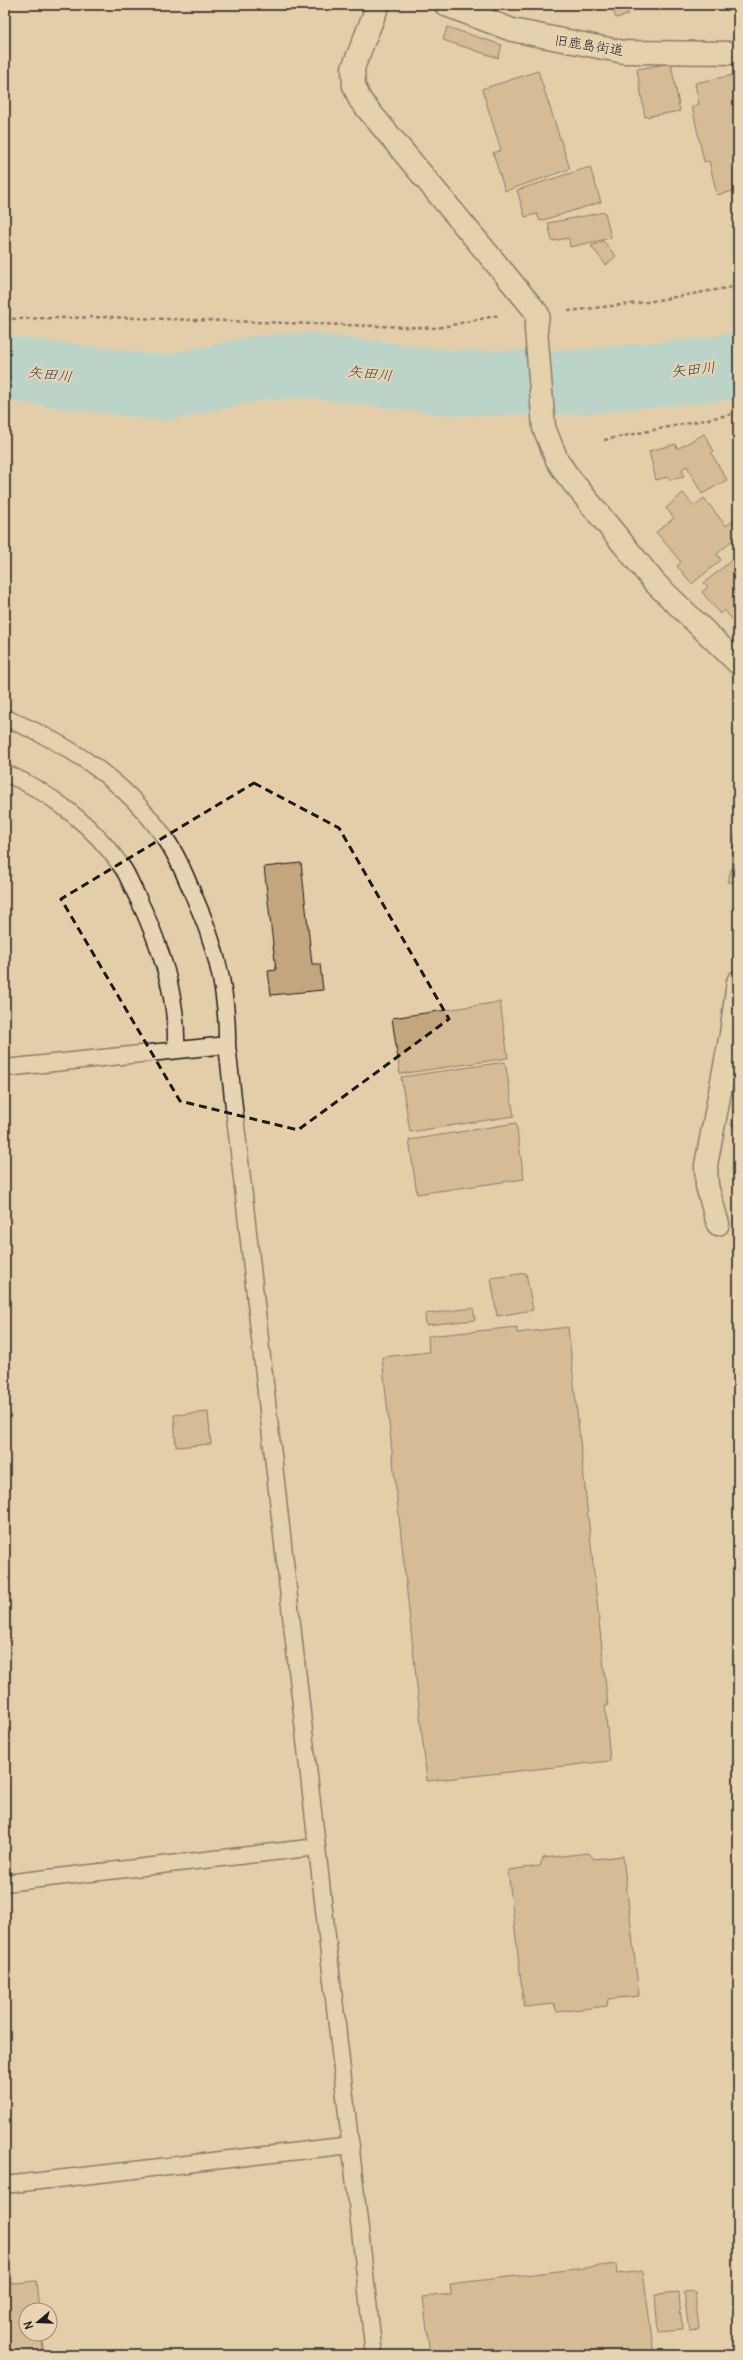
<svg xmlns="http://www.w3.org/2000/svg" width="743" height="2360" font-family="Delius,'Klee One',sans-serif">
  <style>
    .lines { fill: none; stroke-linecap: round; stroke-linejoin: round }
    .river { stroke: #8ddceb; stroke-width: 65 }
    .building { fill: #c3a67e; stroke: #1c1c1c }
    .service-casing { stroke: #1c1c1c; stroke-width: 19 }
    .minor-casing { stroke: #1c1c1c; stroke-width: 25 }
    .path { stroke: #1c1c1c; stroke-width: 2.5; stroke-dasharray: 4 3; stroke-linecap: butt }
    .service { stroke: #e8d4b2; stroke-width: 16 }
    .minor { stroke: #e8d4b2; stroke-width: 22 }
    .marked { fill: none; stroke: #1c1c1c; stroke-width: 3; stroke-dasharray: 8 5; stroke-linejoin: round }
    .labels { text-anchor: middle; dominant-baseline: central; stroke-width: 4; stroke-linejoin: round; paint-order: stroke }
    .street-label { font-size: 14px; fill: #1c1c1c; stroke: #e8d4b2 }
    .water-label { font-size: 15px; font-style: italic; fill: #334245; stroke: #e8d4b2 }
  </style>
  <rect width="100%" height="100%" fill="#e4ceaa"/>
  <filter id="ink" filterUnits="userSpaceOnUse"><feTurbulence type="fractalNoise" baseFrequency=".025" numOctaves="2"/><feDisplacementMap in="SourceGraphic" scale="8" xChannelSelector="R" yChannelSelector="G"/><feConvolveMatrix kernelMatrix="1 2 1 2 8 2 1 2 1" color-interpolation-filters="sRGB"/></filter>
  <g filter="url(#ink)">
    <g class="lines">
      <path class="river" d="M 5,368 L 164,388 L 257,368 L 307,365 L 450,383 L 574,382 L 716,369 L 738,364"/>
    </g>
    <path class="building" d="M 611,5 L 625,5 L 628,15 L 616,18 Z
      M 447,27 L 502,45 L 498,58 L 443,40 Z
      M 671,63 L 680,111 L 645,117 L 637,69 Z
      M 538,71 L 570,169 L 505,191 L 493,153 L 501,150 L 482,89 Z
      M 738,74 L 738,190 L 717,195 L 709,161 L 704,162 L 692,106 L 699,104 L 695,83 Z
      M 590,167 L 601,202 L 540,221 L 537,214 L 525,217 L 517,190 Z
      M 605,212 L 611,238 L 570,247 L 569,238 L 552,241 L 548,223 Z
      M 603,241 L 616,256 L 606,265 L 591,246 Z
      M 704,434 L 714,451 L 711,453 L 727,480 L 702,494 L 687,466 L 682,469 L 684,477 L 669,480 L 668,477 L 656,480 L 649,451 L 676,444 L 677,449 Z
      M 683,493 L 694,506 L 704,498 L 726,526 L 738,517 L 738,545 L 734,539 L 717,554 L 721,560 L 692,584 L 677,566 L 681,562 L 656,532 L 674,518 L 666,508 Z
      M 738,555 L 738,626 L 724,610 L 720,614 L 702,592 L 708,587 L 704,583 Z
      M 737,826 L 738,826 L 738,863 L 731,861 Z
      M 301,863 L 312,964 L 320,964 L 323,990 L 271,995 L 268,971 L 276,970 L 264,867 Z
      M 731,869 L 738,870 L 738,883 L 728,882 Z
      M 500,1002 L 508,1058 L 400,1074 L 392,1018 Z
      M 505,1062 L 514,1116 L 410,1132 L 401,1077 Z
      M 733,1115 L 738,1117 L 738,1126 L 731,1125 Z
      M 516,1123 L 524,1179 L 417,1194 L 409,1140 Z
      M 526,1273 L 533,1310 L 497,1316 L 491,1278 Z
      M 473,1308 L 475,1320 L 426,1325 L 425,1314 Z
      M 517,1327 L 517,1333 L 568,1327 L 608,1706 L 605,1706 L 610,1761 L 427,1781 L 382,1357 L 429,1352 L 428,1336 Z
      M 208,1412 L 211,1444 L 176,1447 L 174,1415 Z
      M 589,1853 L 594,1859 L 623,1856 L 639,1996 L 608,1999 L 607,2006 L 557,2012 L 554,2004 L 524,2007 L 508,1870 L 540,1866 L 543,1858 Z
      M 616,2264 L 617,2274 L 643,2271 L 654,2355 L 430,2355 L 423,2297 L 451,2294 L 450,2284 Z
      M 36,2281 L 39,2310 L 26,2310 L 26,2334 L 41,2334 L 44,2355 L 5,2355 L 5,2284 Z
      M 695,2291 L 699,2330 L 689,2331 L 684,2292 Z
      M 679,2293 L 682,2330 L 658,2332 L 655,2295 Z"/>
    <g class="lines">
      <g class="service-casing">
        <path id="service" d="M 5,718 C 68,743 126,782 165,838 C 178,856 187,880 196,901 C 216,946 228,995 227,1045 L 374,2355
          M 5,773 C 49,791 95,827 122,867 C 128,875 132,887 137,896 C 160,944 178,996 176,1050
          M 5,1068 L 227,1045
          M 5,1883 L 317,1847
          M 5,2185 L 351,2145"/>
      </g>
      <g class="minor-casing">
        <path id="minor" d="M 378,5 L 353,68 L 354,86 L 360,100 L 538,314 L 536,329 L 544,428 L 557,460 L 567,475 L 655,583 L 738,663
          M 446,5 L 512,30 L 624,52 L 738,53
          M 718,1224 L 707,1186 L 706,1165 L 731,1034 L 738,982"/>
      </g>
      <path class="path" d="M 568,311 L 647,302 L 738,286
        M 5,319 L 107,317 L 437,328 L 500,315
        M 604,440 L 738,413"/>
      <use href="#service" class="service"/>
      <use href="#minor" class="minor"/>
    </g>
  </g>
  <path d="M0 0H743V2360H0ZM 254,783 L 339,828 L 449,1019 L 298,1130 L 180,1101 L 61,899 Z" fill="#e4ceaa" fill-opacity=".55" fill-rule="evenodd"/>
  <path class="marked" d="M 254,783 L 339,828 L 449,1019 L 298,1130 L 180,1101 L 61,899 Z"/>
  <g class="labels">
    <g class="street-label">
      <text transform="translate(589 45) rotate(9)">旧鹿島街道</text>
    </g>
    <g class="water-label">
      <text transform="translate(693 369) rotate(-6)">矢田川</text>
      <text transform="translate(370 373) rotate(7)">矢田川</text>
      <text transform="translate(50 374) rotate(7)">矢田川</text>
    </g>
  </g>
  <rect width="743" height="2360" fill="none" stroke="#e8d4b2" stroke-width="20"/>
  <rect x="10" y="10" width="723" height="2340" fill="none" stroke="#1c1c1c" stroke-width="1.5" filter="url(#ink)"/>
  <g transform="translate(38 2322) rotate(251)"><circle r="19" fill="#e8d4b2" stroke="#968a76"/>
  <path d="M0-3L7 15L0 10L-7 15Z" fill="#1c1c1c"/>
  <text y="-6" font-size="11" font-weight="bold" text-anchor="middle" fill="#1c1c1c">N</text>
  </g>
</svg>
